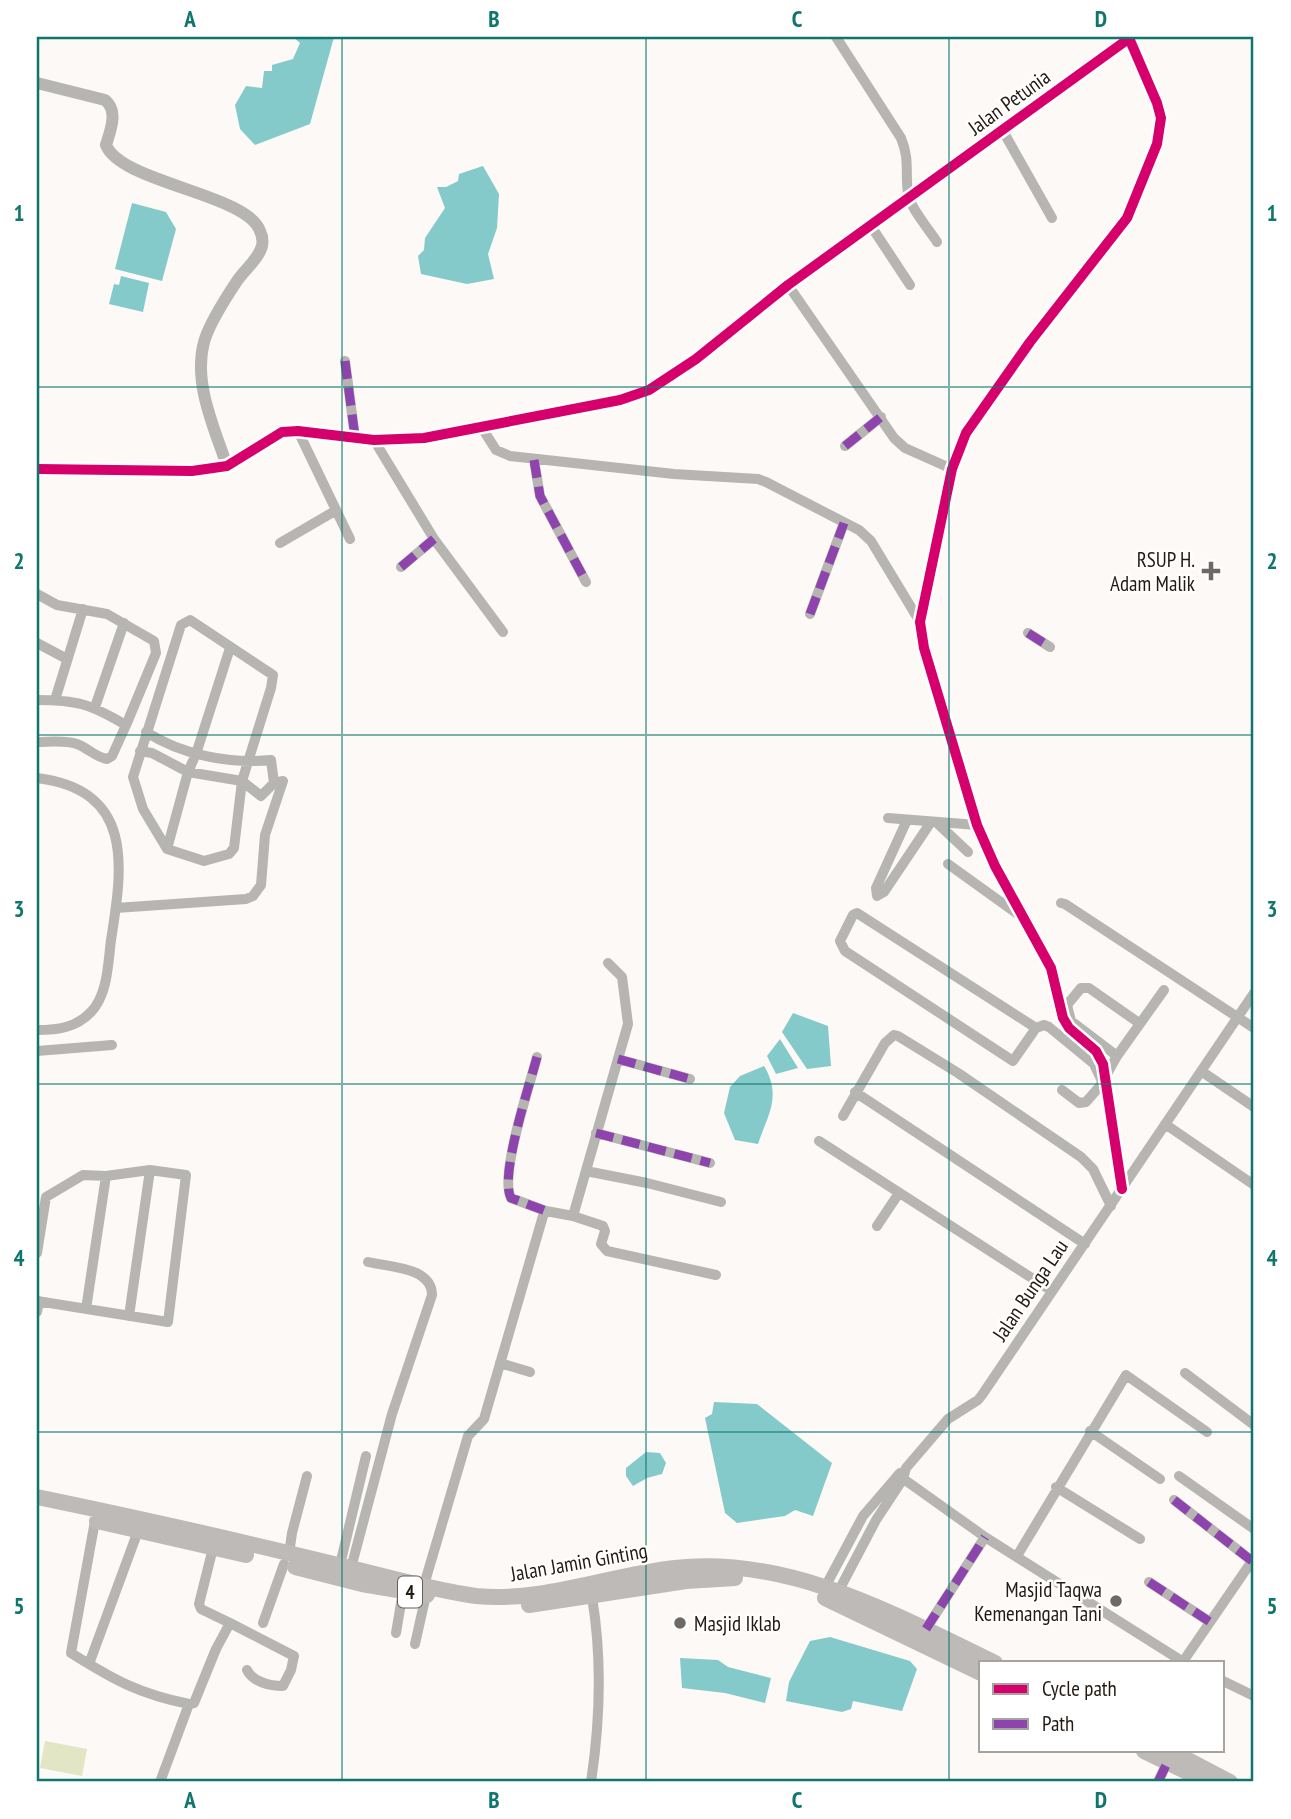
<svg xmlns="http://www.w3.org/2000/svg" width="1291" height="1819" font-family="'PT Sans Narrow',sans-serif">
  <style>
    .green { fill: #e2e6c5 }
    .water { fill: #84caca }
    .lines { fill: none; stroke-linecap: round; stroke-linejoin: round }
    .minor { stroke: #b7b5b1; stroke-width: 10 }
    .tertiary { stroke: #b7b5b1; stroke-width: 12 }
    .trunk { stroke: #bebab7; stroke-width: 16 }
    .quiet { stroke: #8e44ad; stroke-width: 9; stroke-dasharray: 18 9; stroke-linecap: butt }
    .cycleway-casing { stroke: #fff; stroke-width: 15 }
    .cycleway { stroke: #d6006c; stroke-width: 10 }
    .grid { fill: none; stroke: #0f766e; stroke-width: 2; stroke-opacity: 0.55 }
    .poi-dot { fill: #706862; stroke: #fff; stroke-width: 2.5 }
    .labels { text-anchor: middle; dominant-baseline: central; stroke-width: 5; stroke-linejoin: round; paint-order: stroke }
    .shield { fill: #fff; stroke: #665f59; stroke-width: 2 }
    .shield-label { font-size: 19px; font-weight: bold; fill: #241a12 }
    .street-label { font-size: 21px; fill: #241a12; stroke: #fff }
    .poi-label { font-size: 21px; fill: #241a12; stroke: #fff; text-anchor: end }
    .neatline { fill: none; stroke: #0f766e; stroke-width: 2.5 }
    .grid-label { font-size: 23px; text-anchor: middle; font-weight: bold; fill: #0f766e }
  </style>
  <rect width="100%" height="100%" fill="#fcf9f6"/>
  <path class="green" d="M 45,1741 L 87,1749 L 82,1776 L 40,1768 Z"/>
  <path class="water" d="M 293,37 L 334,37 L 310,124 L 255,145 L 240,129 L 235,105 L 246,86 L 262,88 L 264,71 L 272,71 L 272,65 L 293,59 L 300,43 Z
    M 483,166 L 499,194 L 497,228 L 488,254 L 494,279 L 467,284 L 421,274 L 418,256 L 424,250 L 425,238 L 445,208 L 437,187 L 446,187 L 458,181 L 459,174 Z
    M 132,203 L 166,212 L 176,229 L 162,281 L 115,269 Z
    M 121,276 L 149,283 L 143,312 L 109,304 L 114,284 L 119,285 Z
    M 793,1013 L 828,1026 L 831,1066 L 807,1069 L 782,1032 Z
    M 780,1039 L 798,1068 L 776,1074 L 767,1056 Z
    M 764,1066 C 782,1096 768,1114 758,1144 L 735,1140 L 724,1113 L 730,1087 L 740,1076 Z
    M 714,1402 L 757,1404 L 832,1463 L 813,1516 L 795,1510 L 785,1516 L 737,1523 L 725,1513 L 705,1418 L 712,1414 Z
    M 646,1452 L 660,1453 L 666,1463 L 662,1474 L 647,1478 L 633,1486 L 626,1476 L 626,1468 Z
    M 830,1637 L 910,1661 L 917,1669 L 902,1711 L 853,1701 L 851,1709 L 842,1712 L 786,1701 L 789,1682 L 810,1641 Z
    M 680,1658 L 718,1660 L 728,1667 L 771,1678 L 765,1703 L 725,1693 L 682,1688 Z"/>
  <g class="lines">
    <path class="minor" d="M 836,37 L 901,138 C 910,160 905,172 908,194 C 909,206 930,231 937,242
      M 1003,131 L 1052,218
      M 871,226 L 910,285
      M 788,285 L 894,438 L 905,448 L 952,469
      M 345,361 L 355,437
      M 482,428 L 496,450 L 510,456 L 674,474 L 758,479 L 766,482 L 859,530 L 871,541 L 920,622
      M 298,431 L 350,539
      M 374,440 L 434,539 L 503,632
      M 845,446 L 881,417
      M 534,460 L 540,496 L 586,582
      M 37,469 L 192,471 L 227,466
      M 280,543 L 335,511
      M 401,567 L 434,539
      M 37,594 L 57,605 L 107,614 L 154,641 L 156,653 L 127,723 L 124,724 C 90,704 77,700 37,700
      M 810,614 L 844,523
      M 190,620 L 273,675 L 271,688 L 242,781 L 234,848 L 229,854 L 204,861 L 167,849 L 143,809 L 133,777 L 181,625 Z
      M 1028,633 L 1050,647
      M 37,643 L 67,659
      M 55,700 L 83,609
      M 95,707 L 124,623
      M 146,732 C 182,755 229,764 271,760 L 274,783
      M 37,742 C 50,742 65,740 77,744 C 88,748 95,757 107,759 L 112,756 L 127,723
      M 37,778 C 134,790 123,865 111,940 C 108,963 108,994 91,1012 C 76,1028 57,1030 37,1030
      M 888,818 L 977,825
      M 907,820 L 876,888 L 877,896 L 884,892 L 931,822
      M 936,822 L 968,852
      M 167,849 L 188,772 L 196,754 L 230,648
      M 948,864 L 1019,915
      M 1061,903 L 1065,904 L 1254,1028
      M 116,908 L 246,899 L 253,896 L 261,885 L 265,835 L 283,781 L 274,783 L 261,796 L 242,781 L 188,772 L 152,753 L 140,751
      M 1036,1028 L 857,913 L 853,915 L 840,941 L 845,951 L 1013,1061 L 1036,1028 L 1044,1025 L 1049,1027 L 1094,1064 L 1102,1081
      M 37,1051 L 112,1045
      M 1117,1056 L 1071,1021 L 1067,1005 L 1081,988 L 1089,988 L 1139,1023
      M 537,1057 C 530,1084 499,1176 511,1198 L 546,1211
      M 618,1059 L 690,1079
      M 1201,1071 L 1254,1107
      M 1062,1090 L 1079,1103 L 1086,1102 L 1100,1086 L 1117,1056 L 1164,990
      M 855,1092 L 1085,1244
      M 843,1116 L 885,1043 L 894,1035 L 898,1036 L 958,1073 L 1081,1157 L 1093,1169 L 1111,1206
      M 1165,1124 L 1254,1185
      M 596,1133 L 710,1163
      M 819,1141 L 1052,1291
      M 586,1171 L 647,1183 L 721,1202
      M 1122,1189 L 1103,1064 L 1096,1051 L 1069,1028 L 1063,1018 L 1051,968 L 995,866 L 977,825 L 924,648 L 920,622 L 952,469 L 966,433 L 1030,342 L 1127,218 L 1157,144 L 1161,118 L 1157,103 L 1129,38
      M 573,1216 L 603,1226 L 605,1231 L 601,1244 L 607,1251 L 716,1275
      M 877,1226 L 899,1193
      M 37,1253 L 46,1197 L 83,1175 L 106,1176 L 150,1170 L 186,1175 L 168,1322 L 37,1301
      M 86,1309 L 106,1176
      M 37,1312 L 39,1301
      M 129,1316 L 150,1170
      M 500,1363 L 530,1372
      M 1185,1373 L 1254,1425
      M 1090,1431 L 1160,1479
      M 898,1475 L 985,1537 L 1185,1663
      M 1179,1476 L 1254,1529
      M 1056,1487 L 1140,1539
      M 1174,1500 L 1252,1561
      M 95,1521 L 71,1653 C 114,1680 139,1694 189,1704
      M 289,1554 L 292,1533 L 307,1476
      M 1017,1556 L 1126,1375 L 1207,1432
      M 351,1568 L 392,1414 L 432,1295 C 432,1267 389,1267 368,1262
      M 339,1569 L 366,1456
      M 1149,1582 L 1210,1622
      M 424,1585 L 468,1436 L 484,1419 L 543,1216 L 546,1211 L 573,1216 L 628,1024 L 622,977 L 608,963
      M 823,1591 L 863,1516 L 900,1473
      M 836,1596 L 876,1520 L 903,1479 L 906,1468 L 948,1419 L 978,1400 L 982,1395 L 1254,993
      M 230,1623 L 294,1656 L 291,1670 L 283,1686 C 270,1686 253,1682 247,1670
      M 263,1623 L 284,1564
      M 926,1629 L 985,1537
      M 396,1633 L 403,1591
      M 415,1644 L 426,1595
      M 1182,1663 L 1254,1558
      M 89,1664 L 138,1531
      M 1223,1681 L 1254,1696
      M 160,1782 L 189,1704 L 194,1703 L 216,1649 L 230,1623 L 201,1609 L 199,1604 L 213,1548
      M 591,1782 C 600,1722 602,1657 592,1597
      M 1158,1782 L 1167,1763"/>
    <path class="tertiary" d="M 37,83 L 105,100 C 119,111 110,131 106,145 C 121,183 248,194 260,231 C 262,235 263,241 262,246 C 258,260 245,269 237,281 C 227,296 209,324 204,342 C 193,383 214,427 227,466 L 282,432 L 298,431 L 374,440 L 424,438 L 620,400 L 649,390 L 696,359 L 788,285 L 1131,37"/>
    <path class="trunk" d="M 37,1497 C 139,1518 240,1541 342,1566 C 385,1576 432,1590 476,1596 C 540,1603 610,1575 675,1568 C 789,1555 896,1615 995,1663
      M 97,1521 L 246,1555
      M 295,1567 L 362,1584 L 427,1595
      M 825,1598 L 981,1673
      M 529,1605 L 686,1581 L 735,1578
      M 1144,1751 L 1208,1782
      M 1171,1751 L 1230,1782"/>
    <path class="quiet" d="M 345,361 L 355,437
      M 845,446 L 881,417
      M 534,460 L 540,496 L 586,582
      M 401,567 L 434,539
      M 810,614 L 844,523
      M 1028,633 L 1050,647
      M 537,1057 C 530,1084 499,1176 511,1198 L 546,1211
      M 618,1059 L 690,1079
      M 596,1133 L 710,1163
      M 1174,1500 L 1252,1561
      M 1149,1582 L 1210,1622
      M 926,1629 L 985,1537
      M 1158,1782 L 1167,1763"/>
    <g class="cycleway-casing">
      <path id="cycleway" d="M 37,469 L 192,471 L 227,466 L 282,432 L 298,431 L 374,440 L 424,438 L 620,400 L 649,390 L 696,359 L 788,285 L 1131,37
        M 1122,1189 L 1103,1064 L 1096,1051 L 1069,1028 L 1063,1018 L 1051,968 L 995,866 L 977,825 L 924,648 L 920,622 L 952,469 L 966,433 L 1030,342 L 1127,218 L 1157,144 L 1161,118 L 1157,103 L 1129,38"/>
    </g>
    <use href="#cycleway" class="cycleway"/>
  </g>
  <path class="grid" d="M 342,37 L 342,1782M 646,37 L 646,1782M 949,37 L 949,1782M 37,387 L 1254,387M 37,735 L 1254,735M 37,1084 L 1254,1084M 37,1432 L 1254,1432"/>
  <g class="poi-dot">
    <path d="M1207.5 560.5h7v7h7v7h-7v7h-7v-7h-7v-7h7z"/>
    <circle cx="1116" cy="1601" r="7"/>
    <circle cx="680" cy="1623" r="7"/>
  </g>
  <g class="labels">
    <rect class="shield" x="398" y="1576.5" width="24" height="31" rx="5"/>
    <g class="shield-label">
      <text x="410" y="1592">4</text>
    </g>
    <g class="street-label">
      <text transform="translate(1009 102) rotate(-36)">Jalan Petunia</text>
      <text transform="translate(1030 1290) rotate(-56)">Jalan Bunga Lau</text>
      <text transform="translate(579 1562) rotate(-10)">Jalan Jamin Ginting</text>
    </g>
    <g class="poi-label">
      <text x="1195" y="559">RSUP H.<tspan x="1195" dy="24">Adam Malik</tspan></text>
      <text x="1102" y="1589">Masjid Taqwa<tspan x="1102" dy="24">Kemenangan Tani</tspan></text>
      <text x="694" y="1623" text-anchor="start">Masjid Iklab</text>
    </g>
  </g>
  <rect width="1291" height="1819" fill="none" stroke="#ffffff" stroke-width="77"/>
  <rect x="979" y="1661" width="245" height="91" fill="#ffffff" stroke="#a7a3a0" stroke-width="2"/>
  <rect x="993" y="1684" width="35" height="10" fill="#d6006c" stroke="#a7a3a0" stroke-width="2"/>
  <text x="1042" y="1696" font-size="21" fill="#241a12">Cycle path</text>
  <rect x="993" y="1719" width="35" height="10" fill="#8e44ad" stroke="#a7a3a0" stroke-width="2"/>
  <text x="1042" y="1731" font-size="21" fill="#241a12">Path</text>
  <rect x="38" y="38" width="1214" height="1742" class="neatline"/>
  <g class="grid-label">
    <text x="190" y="27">A</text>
    <text x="494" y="27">B</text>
    <text x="797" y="27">C</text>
    <text x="1101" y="27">D</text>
    <text x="19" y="221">1</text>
    <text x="1272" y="221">1</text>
    <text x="19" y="569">2</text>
    <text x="1272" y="569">2</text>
    <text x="19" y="917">3</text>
    <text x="1272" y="917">3</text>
    <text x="19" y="1266">4</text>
    <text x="1272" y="1266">4</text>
    <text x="19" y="1614">5</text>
    <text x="1272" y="1614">5</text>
    <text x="190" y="1808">A</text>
    <text x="494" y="1808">B</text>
    <text x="797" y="1808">C</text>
    <text x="1101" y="1808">D</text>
  </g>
</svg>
